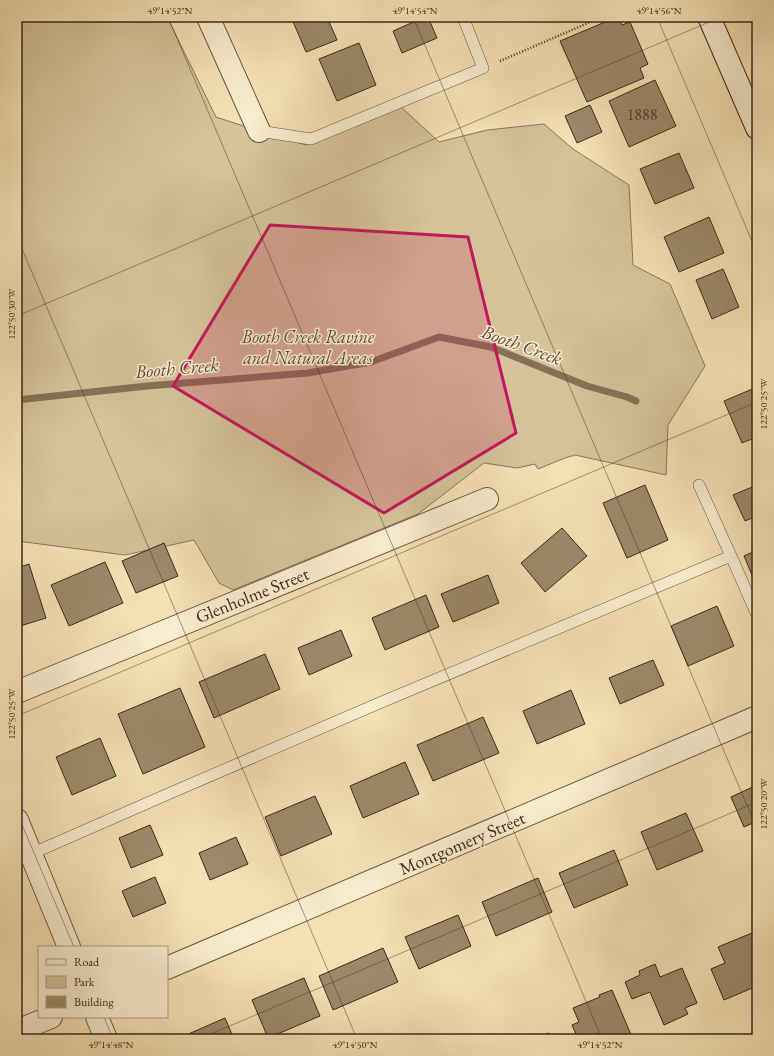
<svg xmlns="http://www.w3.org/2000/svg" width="774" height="1056" font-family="'EB Garamond',serif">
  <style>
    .green { fill: #d5c29a; stroke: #88765a }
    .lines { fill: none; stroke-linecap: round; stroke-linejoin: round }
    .stream { stroke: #857256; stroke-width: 7 }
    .building { fill: #9c896a; stroke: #3b2919 }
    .lane-casing { stroke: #6a5740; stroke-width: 12 }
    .street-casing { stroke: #6a5740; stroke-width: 24 }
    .secondary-casing { stroke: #3b2919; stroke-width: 24 }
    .path { stroke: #3b2919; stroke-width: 2.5; stroke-dasharray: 1 2; stroke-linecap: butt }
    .lane { stroke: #f8ecce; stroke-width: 11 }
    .street { stroke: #f8ecce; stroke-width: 22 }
    .secondary { stroke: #f8ecce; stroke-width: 22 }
    .marked { fill: #c2185b; fill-opacity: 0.2; stroke: #c2185b; stroke-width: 3; stroke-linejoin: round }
    .ticks { fill: none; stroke: #3b2919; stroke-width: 1; stroke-opacity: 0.45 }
    .labels { text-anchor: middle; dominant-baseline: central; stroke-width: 3; stroke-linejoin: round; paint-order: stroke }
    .number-label { font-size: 16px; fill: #53412d }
    .park-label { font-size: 18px; font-style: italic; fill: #624f39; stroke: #f8ecce }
    .street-label { font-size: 18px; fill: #3b2919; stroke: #f8ecce }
    .water-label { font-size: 19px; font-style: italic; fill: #604d38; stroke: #f8ecce }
    .neatline { fill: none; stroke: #3b2919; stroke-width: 1.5 }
    .ticks-label { font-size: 10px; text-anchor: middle; fill: #3b2919 }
  </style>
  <rect width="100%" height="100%" fill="#f5e1b4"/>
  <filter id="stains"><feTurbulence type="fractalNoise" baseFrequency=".005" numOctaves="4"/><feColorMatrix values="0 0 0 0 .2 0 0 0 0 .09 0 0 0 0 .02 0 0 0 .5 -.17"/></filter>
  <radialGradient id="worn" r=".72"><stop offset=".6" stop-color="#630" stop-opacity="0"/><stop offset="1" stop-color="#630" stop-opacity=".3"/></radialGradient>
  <path class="green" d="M 17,17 L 167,17 L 216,117 L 259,131 L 306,145 L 400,106 L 439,142 L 487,130 L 544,124 L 573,149 L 629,185 L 633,265 L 670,284 L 705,366 L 668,425 L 666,475 L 575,455 L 565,458 L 538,469 L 535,464 L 517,468 L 484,463 L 418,514 L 233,590 L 219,583 L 194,540 L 125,555 L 17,541 Z"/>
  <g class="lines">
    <path class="stream" d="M 17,400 L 147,386 L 308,373 L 371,362 L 439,337 L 491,347 L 587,386 L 627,397 L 636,401"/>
  </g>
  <path class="building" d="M 291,17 L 327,17 L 337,40 L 306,52 Z
    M 425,17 L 428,17 L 437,38 L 402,53 L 393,31 Z
    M 617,17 L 618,17 L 622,25 L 630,22 L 648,64 L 640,68 L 644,78 L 587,102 L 560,41 Z
    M 359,43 L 376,85 L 337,101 L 319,59 Z
    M 655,80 L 676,126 L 629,147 L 609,101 Z
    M 590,105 L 602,132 L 577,143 L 565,116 Z
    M 679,153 L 694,188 L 655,204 L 640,169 Z
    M 709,217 L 724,253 L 679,272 L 664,237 Z
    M 723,269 L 739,307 L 712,319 L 696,280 Z
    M 757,387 L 757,437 L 742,443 L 724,401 Z
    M 645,485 L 668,540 L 627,558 L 603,503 Z
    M 757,485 L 757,516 L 745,521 L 733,495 Z
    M 562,528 L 587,556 L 545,592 L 521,563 Z
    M 164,543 L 178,576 L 136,593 L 122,561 Z
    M 757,550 L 757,587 L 744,556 Z
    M 105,562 L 123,603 L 69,626 L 51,585 Z
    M 29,564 L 46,618 L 17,627 L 17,568 Z
    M 488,575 L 499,603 L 453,622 L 441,594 Z
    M 426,595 L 439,627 L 385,650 L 372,618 Z
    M 717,606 L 734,646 L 688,666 L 671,626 Z
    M 341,630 L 352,656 L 309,675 L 298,648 Z
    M 265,654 L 280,689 L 214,718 L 199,682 Z
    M 653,660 L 664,685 L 620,704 L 609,678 Z
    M 180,688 L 205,747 L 143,774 L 118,714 Z
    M 571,690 L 585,724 L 537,744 L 523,711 Z
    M 483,717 L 499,753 L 433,781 L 417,745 Z
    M 100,738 L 116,776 L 72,795 L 56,757 Z
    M 405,762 L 419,794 L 363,818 L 350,786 Z
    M 757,785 L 757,821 L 744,827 L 731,797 Z
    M 315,796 L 332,834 L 281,856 L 265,817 Z
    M 686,813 L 703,851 L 657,870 L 641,832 Z
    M 150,825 L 163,855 L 131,868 L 119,838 Z
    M 236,837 L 248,864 L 210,880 L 199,853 Z
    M 614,850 L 628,885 L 574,908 L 559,873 Z
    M 155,877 L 166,903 L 133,917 L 122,891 Z
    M 538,878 L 552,912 L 496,936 L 482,902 Z
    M 458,915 L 471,946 L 419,969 L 405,937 Z
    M 752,933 L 757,944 L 757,986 L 724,1000 L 711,969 L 725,963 L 718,947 Z
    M 383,948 L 398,982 L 333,1010 L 319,976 Z
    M 655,964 L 660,977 L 682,968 L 697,1003 L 685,1008 L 688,1014 L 664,1025 L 650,992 L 632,999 L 625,982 L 640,975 L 639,971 Z
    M 304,978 L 320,1016 L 268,1038 L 252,1000 Z
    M 612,990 L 632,1037 L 629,1039 L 578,1039 L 572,1025 L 579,1022 L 573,1008 L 600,997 L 599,995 Z
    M 225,1018 L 234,1039 L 177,1039 Z
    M 549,1033 L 552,1039 L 536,1039 Z"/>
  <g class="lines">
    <g class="lane-casing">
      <path id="lane" d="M 259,131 L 311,139 L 483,68 L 463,17
        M 699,485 L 731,556
        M 17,860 L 175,791 L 377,704 L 731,556 L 757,615"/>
    </g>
    <g class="street-casing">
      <path id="street" d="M 208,17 L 259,131
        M 17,692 L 487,499
        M 17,820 L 69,947
        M 167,968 L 757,717
        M 97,1017 L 106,1039
        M 17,1031 L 51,1017"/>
    </g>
    <g class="secondary-casing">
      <path id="secondary" d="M 709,17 L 757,128"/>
    </g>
    <path class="path" d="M 500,61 L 602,17"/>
    <use href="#lane" class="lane"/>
    <use href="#street" class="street"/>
    <use href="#secondary" class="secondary"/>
  </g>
  <path class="marked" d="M 270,225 L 468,237 L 516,433 L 384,513 L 173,386 Z"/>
  <path class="ticks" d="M 168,17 L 602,1039M 413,17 L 757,829M 657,17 L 757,253M 17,237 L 357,1039M 17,316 L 721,17M 17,716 L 757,402M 17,813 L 74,947M 104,1017 L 113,1039M 199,1039 L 757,802"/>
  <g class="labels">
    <g class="number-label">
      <text x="642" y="114">1888</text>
    </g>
    <g class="park-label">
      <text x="308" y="336">Booth Creek Ravine<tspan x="308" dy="21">and Natural Areas</tspan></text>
    </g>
    <g class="street-label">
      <text transform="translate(252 595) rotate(-22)">Glenholme Street</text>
      <text transform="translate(462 843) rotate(-23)">Montgomery Street</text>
    </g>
    <g class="water-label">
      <text transform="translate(522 345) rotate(20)">Booth Creek</text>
      <text transform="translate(177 368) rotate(-5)">Booth Creek</text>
    </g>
  </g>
  <rect width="774" height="1056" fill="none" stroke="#f5e1b4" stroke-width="44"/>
  <rect x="38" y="946" width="130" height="72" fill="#f8ecce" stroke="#ac9e86"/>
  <rect x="46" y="959" width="20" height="6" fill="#f8ecce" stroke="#ac9e86"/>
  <text x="74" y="966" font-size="12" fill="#3b2919">Road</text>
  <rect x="46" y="976" width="20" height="12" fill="#d5c29a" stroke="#ac9e86"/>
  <text x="74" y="986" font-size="12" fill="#3b2919">Park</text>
  <rect x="46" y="996" width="20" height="12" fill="#9c896a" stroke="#ac9e86"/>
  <text x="74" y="1006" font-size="12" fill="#3b2919">Building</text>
  <rect x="22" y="22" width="730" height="1012" class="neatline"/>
  <g class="ticks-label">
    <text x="170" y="14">49°14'52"N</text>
    <text x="415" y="14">49°14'54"N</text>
    <text x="659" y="14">49°14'56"N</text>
    <text transform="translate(11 314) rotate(-90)" y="4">122°50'30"W</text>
    <text transform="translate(763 404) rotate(-90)" y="4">122°50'25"W</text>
    <text transform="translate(11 714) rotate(-90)" y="4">122°50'25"W</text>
    <text transform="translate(763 804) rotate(-90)" y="4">122°50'20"W</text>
    <text x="111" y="1048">49°14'48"N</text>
    <text x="355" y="1048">49°14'50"N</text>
    <text x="600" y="1048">49°14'52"N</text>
  </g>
  <rect width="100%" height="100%" filter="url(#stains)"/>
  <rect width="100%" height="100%" fill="url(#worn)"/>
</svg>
